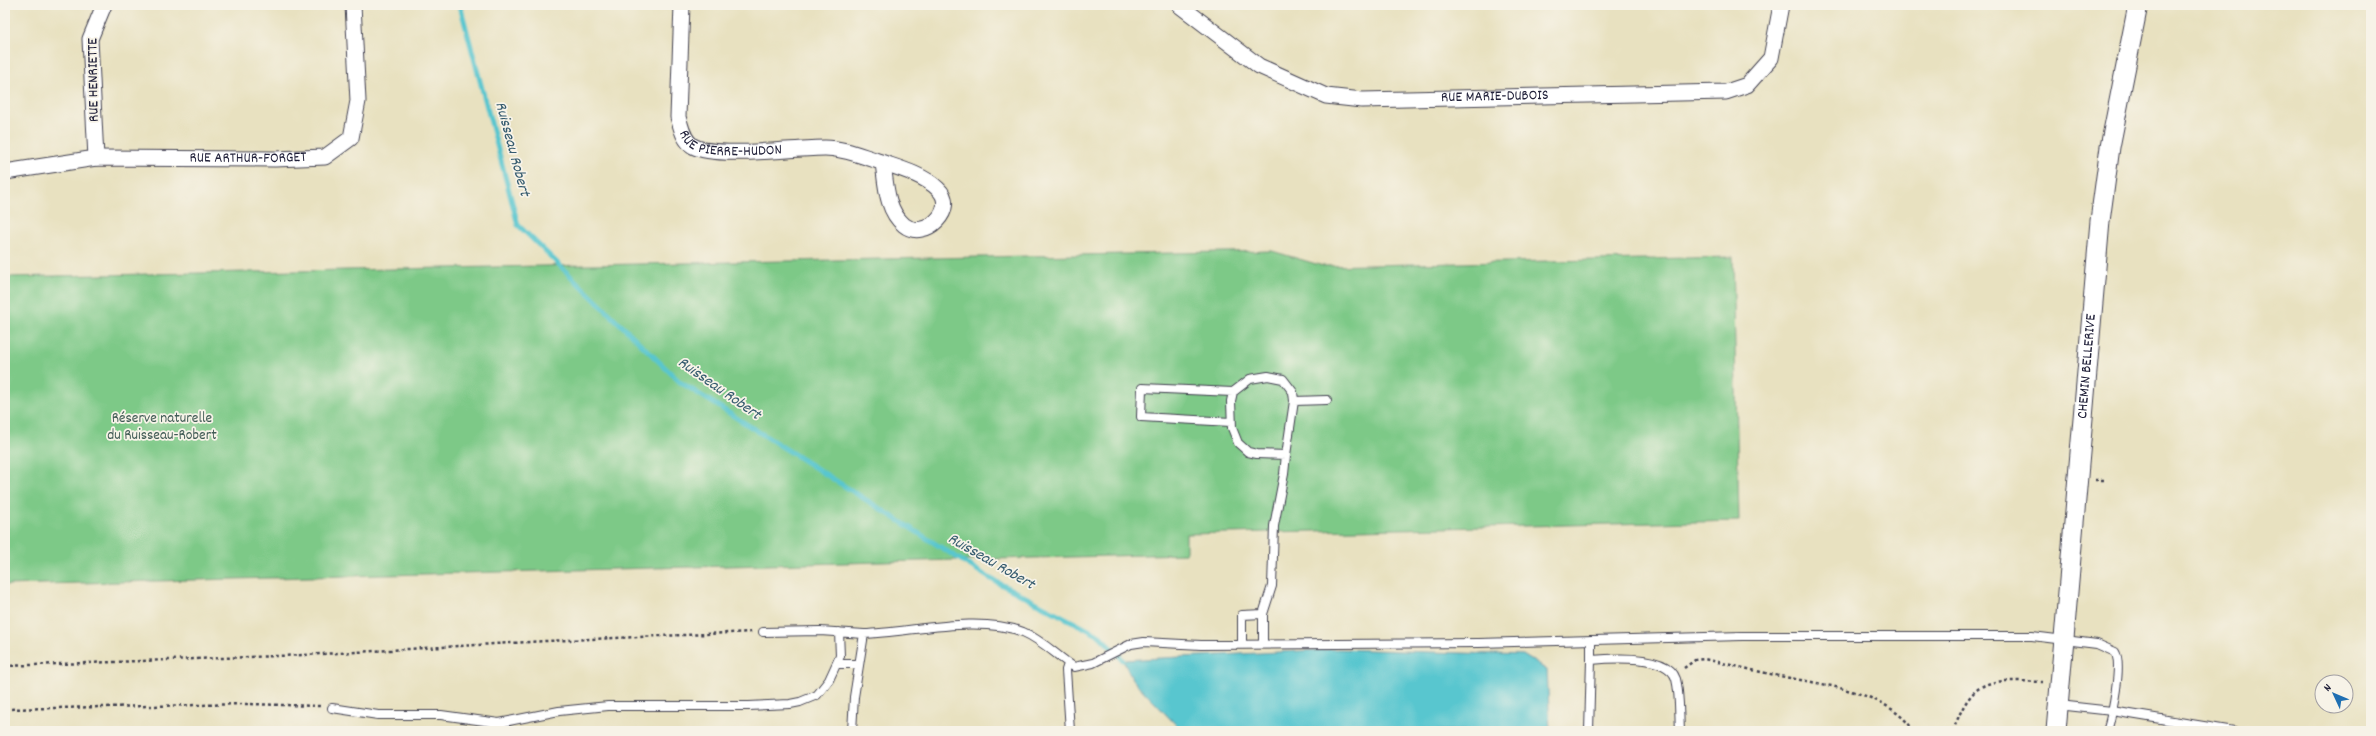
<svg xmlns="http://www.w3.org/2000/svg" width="2376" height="736" font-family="Dekko,sans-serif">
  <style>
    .green { fill: #7dc987; stroke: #507661 }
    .water { fill: #58c6cf; stroke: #3d7485 }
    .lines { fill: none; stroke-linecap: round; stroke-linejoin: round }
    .stream { stroke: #58c6cf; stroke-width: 5 }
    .service-casing { stroke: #403f4f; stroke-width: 10 }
    .minor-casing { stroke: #403f4f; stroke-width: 17 }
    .tertiary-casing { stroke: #403f4f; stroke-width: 21 }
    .path { stroke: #403f4f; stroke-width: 2.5; stroke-dasharray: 3 3; stroke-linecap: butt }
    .service { stroke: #fff; stroke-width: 8 }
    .minor { stroke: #fff; stroke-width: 15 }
    .tertiary { stroke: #fff; stroke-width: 19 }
    .labels { text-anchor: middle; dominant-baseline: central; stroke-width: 3.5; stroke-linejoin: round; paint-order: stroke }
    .street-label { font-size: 15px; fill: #22223b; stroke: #f7f3e8 }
    .park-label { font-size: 15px; fill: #425c56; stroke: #f7f3e8 }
    .water-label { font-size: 16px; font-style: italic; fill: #355b6f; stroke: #f7f3e8 }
  </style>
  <rect width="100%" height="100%" fill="#f7f3e8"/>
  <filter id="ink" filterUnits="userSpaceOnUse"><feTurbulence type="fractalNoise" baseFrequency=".025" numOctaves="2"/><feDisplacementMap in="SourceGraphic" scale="8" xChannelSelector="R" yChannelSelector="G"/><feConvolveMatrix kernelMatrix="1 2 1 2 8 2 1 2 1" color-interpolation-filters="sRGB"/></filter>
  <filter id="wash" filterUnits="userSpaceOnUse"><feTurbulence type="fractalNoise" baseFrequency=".012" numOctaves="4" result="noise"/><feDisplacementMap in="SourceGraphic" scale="16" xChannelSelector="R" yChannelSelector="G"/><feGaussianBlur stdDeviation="0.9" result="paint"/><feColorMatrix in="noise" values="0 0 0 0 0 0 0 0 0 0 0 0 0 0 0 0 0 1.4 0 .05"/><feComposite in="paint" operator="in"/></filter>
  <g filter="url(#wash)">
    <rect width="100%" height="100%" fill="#e8e1c0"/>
    <path class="green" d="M 1272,251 L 1323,266 L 1733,257 L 1739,521 L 1186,534 L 1186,554 L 5,585 L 5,277 Z"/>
    <path class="water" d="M 1338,649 L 1523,655 L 1547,670 L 1550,731 L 1182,731 L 1132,679 L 1123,660 Z"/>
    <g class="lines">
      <path class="stream" d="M 460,5 L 518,225 L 680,382 L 991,579 L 1100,636 L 1123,660"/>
    </g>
  </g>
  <g filter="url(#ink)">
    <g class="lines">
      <g class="service-casing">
        <path id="service" d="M 1294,401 L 1327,400
          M 1231,422 L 1141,417 L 1142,388 L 1233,392
          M 763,632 L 820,631 L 864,634
          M 1591,640 L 1591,660 C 1612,658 1668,654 1676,679 C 1680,695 1679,715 1680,731
          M 1242,644 L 1242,615 L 1263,614
          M 1263,644 L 1263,614 L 1272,586 L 1274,526 L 1284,474 L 1286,455 L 1294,401 L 1293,392 L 1283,379 L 1268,376 L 1250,379 L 1233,392 L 1231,401 L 1232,428 L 1238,443 L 1248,452 L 1257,454 L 1286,455
          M 838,664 L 859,664
          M 1068,664 L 1066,670 L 1070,731
          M 2058,705 L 2112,711 L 2234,731
          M 332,708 L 378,715 L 441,715 L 499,723 L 559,711 L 608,706 L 749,706 L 790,704 L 800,702 L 817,695 L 829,680 L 840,656 L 839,632
          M 852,731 L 854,697 L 864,634 C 913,632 977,615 1023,632 C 1042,640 1057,656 1074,667 L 1093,663 L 1131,644 L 1144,642 L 1201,645 L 1479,643 L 1742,636 L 2032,636 L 2097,644 L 2115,652 C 2123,664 2112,715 2107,731
          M 1589,731 L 1591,660
          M 2282,731 L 2293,731"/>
      </g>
      <g class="minor-casing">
        <g id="minor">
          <path id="s1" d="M 682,5 L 678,117 C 681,126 683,140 693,146 C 716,159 794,148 825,148 C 842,148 859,155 875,160 C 895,167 923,174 938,189 C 959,208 925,242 904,225 C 886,210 886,184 883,163"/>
          <path id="s2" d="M 1179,5 L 1259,66 L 1326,96 L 1362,100 L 1726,92 L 1747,85 L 1771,58 L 1781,5"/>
          <path d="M 96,158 L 90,39 L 104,5"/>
          <path id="s3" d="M 5,172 L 96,158 L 275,159 L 325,157 L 351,138 L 358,101 L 353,5"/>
        </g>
      </g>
      <g class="tertiary-casing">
        <g id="tertiary">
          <path id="s4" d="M 2056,731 L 2100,221 L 2110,147 L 2138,5"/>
        </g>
      </g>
      <path class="path" d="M 2095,480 L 2104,480
        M 5,666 L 304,655 L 546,641 L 752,632
        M 1684,668 L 1695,660 L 1704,659 C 1728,664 1751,670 1775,675 C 1821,685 1885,689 1914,731
        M 5,709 L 248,704 L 321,706
        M 1953,731 C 1973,675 1990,680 2043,682"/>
      <use href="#service" class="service"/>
      <use href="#minor" class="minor"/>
      <use href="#tertiary" class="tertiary"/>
    </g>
  </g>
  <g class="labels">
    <g class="street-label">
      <text transform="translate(94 80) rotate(-91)">RUE HENRIETTE</text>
      <text stroke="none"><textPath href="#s2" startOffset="343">RUE MARIE-DUBOIS</textPath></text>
      <text stroke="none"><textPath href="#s1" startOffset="181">RUE PIERRE-HUDON</textPath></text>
      <text stroke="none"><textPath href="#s3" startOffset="244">RUE ARTHUR-FORGET</textPath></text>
      <text stroke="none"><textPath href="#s4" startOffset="366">CHEMIN BELLERIVE</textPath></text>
    </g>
    <g class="park-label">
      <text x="162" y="419">Réserve naturelle<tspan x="162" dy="17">du Ruisseau-Robert</tspan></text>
    </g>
    <g class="water-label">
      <text transform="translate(512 149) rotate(75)">Ruisseau Robert</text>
      <text transform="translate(719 389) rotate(35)">Ruisseau Robert</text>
      <text transform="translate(991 562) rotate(30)">Ruisseau Robert</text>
    </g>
  </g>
  <rect width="2376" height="736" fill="none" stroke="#f7f3e8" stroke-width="20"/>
  <g transform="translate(2334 694) rotate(314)"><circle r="19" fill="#f7f3e8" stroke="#a29fa3"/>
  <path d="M0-3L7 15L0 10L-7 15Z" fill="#1f6fb2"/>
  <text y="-6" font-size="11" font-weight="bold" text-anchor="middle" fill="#22223b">N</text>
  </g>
</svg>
